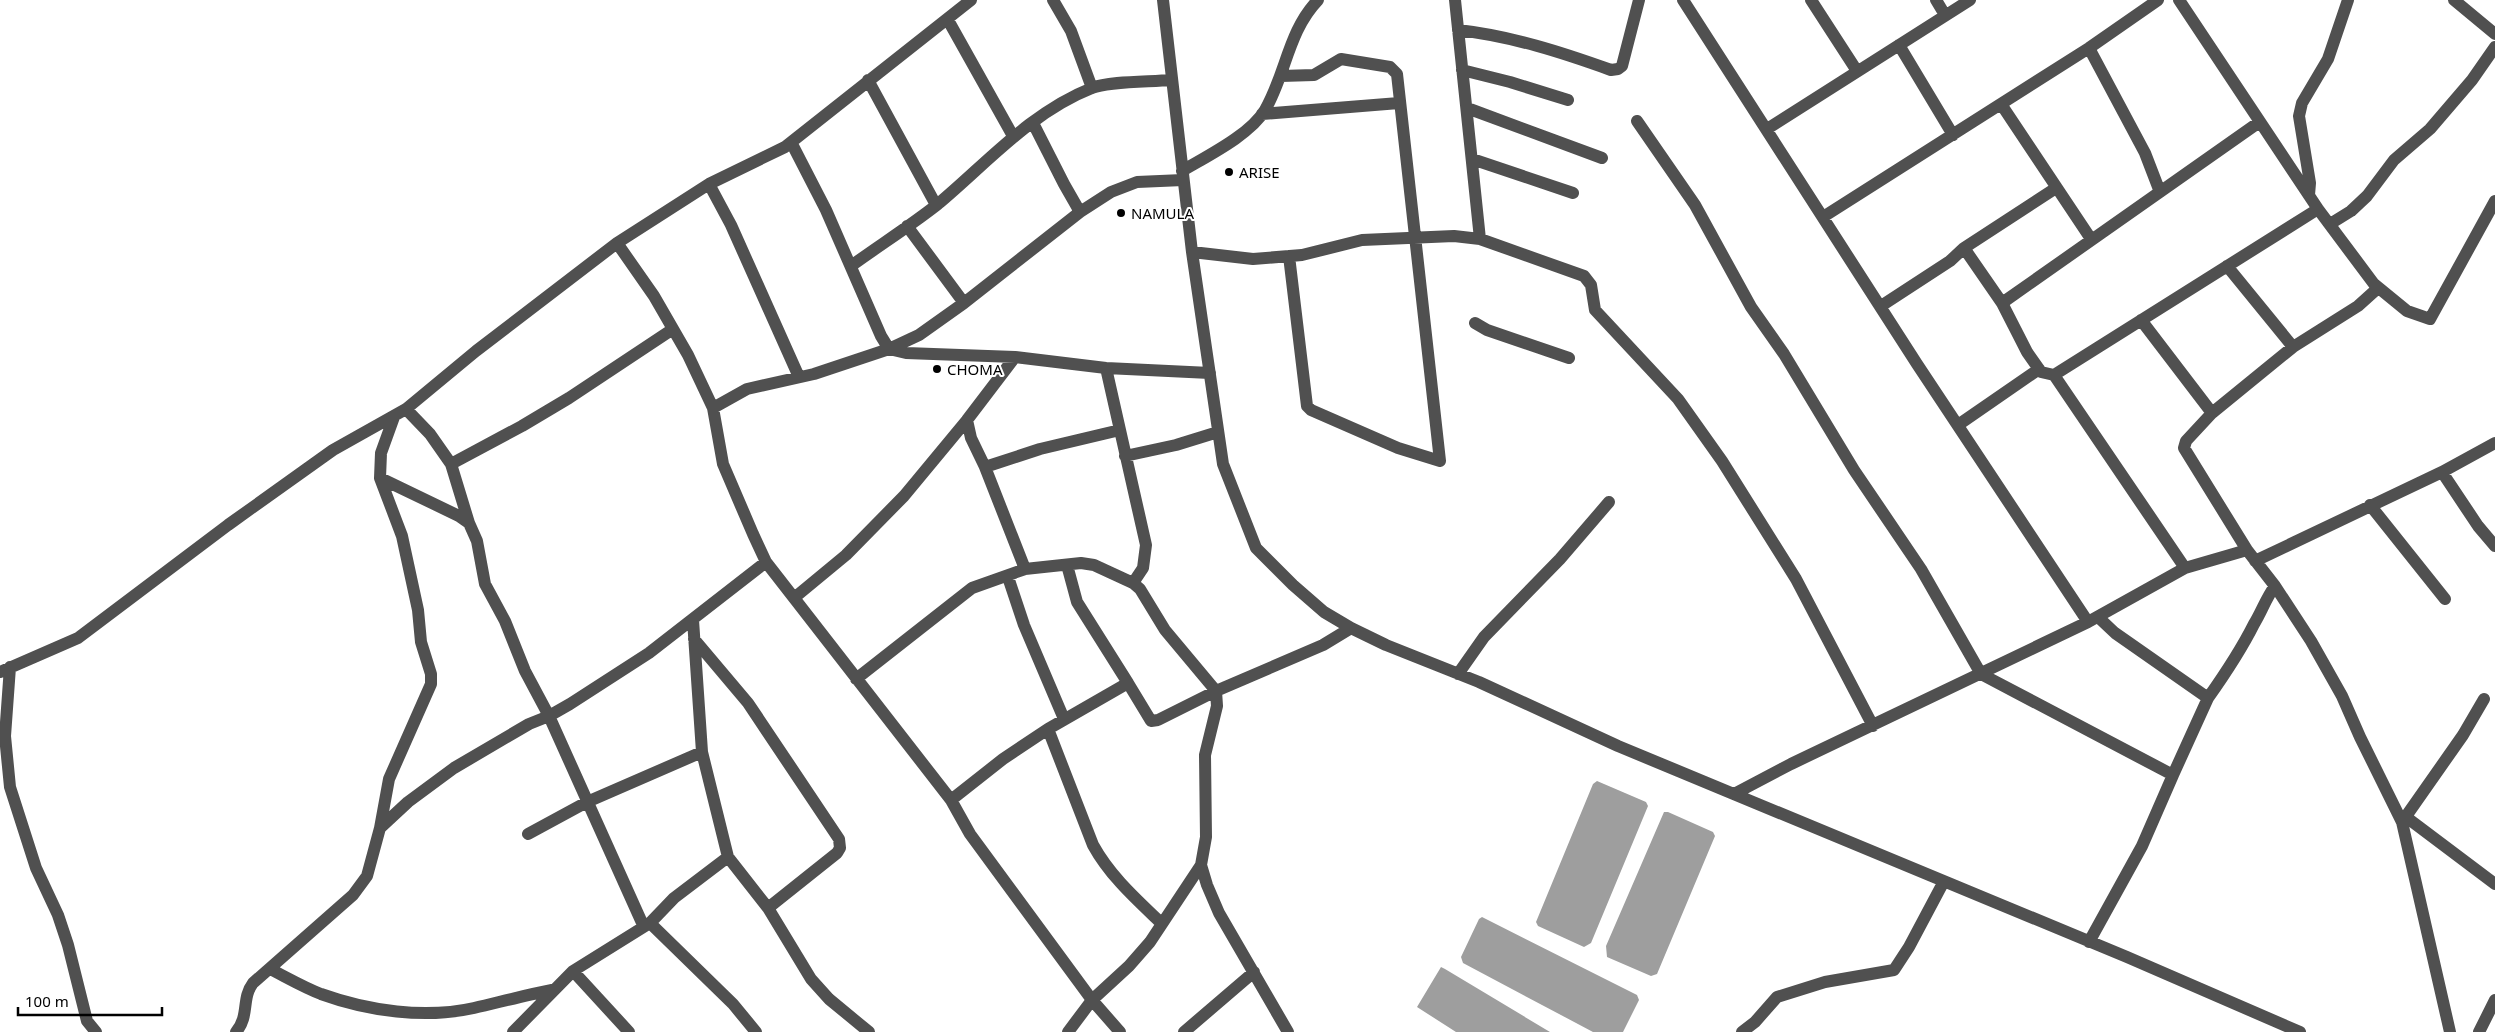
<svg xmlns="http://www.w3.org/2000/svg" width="2495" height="1032" font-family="'Noto Sans',sans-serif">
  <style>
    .water { fill: #9e9e9e }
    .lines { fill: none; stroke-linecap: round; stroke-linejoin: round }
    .minor { stroke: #505050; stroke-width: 12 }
    .poi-dot { fill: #000; stroke: #fff; stroke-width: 2 }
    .labels { text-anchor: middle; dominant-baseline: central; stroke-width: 4; stroke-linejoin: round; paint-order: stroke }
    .poi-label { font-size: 15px; fill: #000; stroke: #fff; text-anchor: start }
  </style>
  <rect width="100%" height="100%" fill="#fff"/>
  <path class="water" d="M 1597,781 L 1646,802 L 1648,806 L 1591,943 L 1584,947 L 1538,926 L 1536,922 L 1593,784 Z
    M 1664,812 L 1668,812 L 1713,832 L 1715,836 L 1657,974 L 1651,976 L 1607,957 L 1606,946 Z
    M 1482,917 L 1637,995 L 1639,1000 L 1623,1032 L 1593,1032 L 1463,963 L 1461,957 L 1479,919 Z
    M 1441,967 L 1445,969 L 1550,1032 L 1456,1032 L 1417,1007 Z"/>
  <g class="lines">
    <path class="minor" d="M 1053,0 L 1071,31 L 1092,88
      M 1163,0 L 1192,252 L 1223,464 L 1256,548 L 1293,585 L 1324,612 L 1351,628 L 1386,645 L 1479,682 L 1618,746 L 2127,957 L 2300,1032
      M 1455,0 L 1480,239
      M 1683,0 L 1917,364 L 2088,622
      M 1811,0 L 1857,71
      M 1936,0 L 1945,15
      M 2179,0 L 2318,209 L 2374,284 L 2407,311 L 2430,319 L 2495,201
      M 2454,0 L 2495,34
      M 948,20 L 1013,136
      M 1458,30 C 1511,36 1561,52 1611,70 L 1618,69 L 1622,66 L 1639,0
      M 1899,45 L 1953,135
      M 2089,48 L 2145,153 L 2160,192
      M 1462,70 L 1510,82 L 1568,100
      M 1281,76 L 1314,75 L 1341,59 L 1390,67 L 1397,74 L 1440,461 L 1398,448 L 1311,410 L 1307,406 L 1289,256
      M 868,80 L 936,205
      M 2001,104 L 2091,239
      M 1467,108 L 1602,158
      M 1262,114 L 1399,103
      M 1637,121 L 1695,205 L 1751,307 L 1784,354 L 1854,470 L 1921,569 L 1981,674 L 2173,775 L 2142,846 L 2089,942
      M 1033,123 L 1064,184 L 1080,212
      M 1767,129 L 1970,0
      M 791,142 L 826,210 L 881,336 L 889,349 L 906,353 L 1015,357 L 1106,368 L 1210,373
      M 1472,159 L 1573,193
      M 1182,171 C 1207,156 1250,135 1265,110 C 1286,74 1288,31 1318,0
      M 709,184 L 731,225 L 799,377
      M 2309,195 L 2310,183 L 2299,116 L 2302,103 L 2328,59 L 2348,0
      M 1823,217 L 2089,48 L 2158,0
      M 2330,224 L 2351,211 L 2367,196 L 2394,160 L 2430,129 L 2472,80 L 2495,47
      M 907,226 L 964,303
      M 617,243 L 654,296 L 688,355 L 713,408 L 723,464 L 753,534 L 766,562 L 794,598 L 846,555 L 904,496 L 967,420
      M 1964,248 L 2056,188
      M 1192,252 L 1253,259 L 1302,255 L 1362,240 L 1454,236 L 1480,239 L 1584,276 L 1591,285 L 1595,310 L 1678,399 L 1722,461 L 1796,579 L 1873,726
      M 851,266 C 880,245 910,226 938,204 C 987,163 1031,112 1092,88 C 1110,81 1149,82 1171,80
      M 2227,266 L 2293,347
      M 2378,288 L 2358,306 L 2293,347 L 2212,413 L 2186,441 L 2184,448 L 2247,550 L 2275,586 L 2311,641 L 2342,696 L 2360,737 L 2402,822 L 2450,1032
      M 2002,303 L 2258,123
      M 1881,306 L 1950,261 L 1964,248 L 2002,303 L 2027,352 L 2041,372 L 2054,375 L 2318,209
      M 2141,320 L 2212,413
      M 1475,323 L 1487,330 L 1569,358
      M 1015,357 L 967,420 L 971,438 L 985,467 L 1025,569 L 1081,563 L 1094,565 L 1133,583 L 1140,589 L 1165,630 L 1216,691 L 1217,706 L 1205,755 L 1206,837 L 1201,865 L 1150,942 L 1129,966 L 1092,1000 L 1068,1032
      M 1106,368 L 1146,545 L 1143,568 L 1133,583
      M 2054,375 L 2185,568
      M 713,408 L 747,389 L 814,374 L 889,349 L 919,335 L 964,303 L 1080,212 L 1111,192 L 1137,182 L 1183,180
      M 406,409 L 430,434 L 451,464 L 469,523
      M 394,417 L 381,453 L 380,478 L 459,516 L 469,523 L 477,541 L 485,584 L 505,621 L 525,671 L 549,716 L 643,925
      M 1958,425 L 2039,369
      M 1125,456 L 1176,445 L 1218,432
      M 451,464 L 522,426 L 569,398 L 673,329
      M 985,467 L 1040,449 L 1120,430
      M 2442,472 L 2478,526 L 2495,546
      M 380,478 L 402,536 L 418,610 L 421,642 L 431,674 L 431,684 L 389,779 L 380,828
      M 2370,505 L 2445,599
      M 2255,561 L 2442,472 L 2495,443
      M 1067,565 L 1077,602 L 1128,683
      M 1008,577 L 1024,625 L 1064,719
      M 794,598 L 951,800 L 1003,759 L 1048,729 L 1128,683 L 1151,721 L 1158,720 L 1216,691 L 1323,645 L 1351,628
      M 2098,617 L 2115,633 L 2208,698 L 2173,775
      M 693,620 L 702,752 L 728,857 L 768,908 L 811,979 L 829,999 L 869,1032
      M 694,639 L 748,703 L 839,839 L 840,848 L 837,853 L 768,908
      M 10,667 L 5,736 L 10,787 L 36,868 L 58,915 L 68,945 L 87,1021 L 96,1032
      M 0,672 L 78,638 L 228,525 L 333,450 L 406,409 L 476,351 L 617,243 L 709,184 L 785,147 L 971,0
      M 1458,674 L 1484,637 L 1560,559 L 1609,502
      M 856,679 L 972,588 L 1025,569
      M 2208,698 C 2225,674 2241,650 2254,624 C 2262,611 2266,598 2275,586
      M 1048,729 L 1093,845 C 1110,876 1136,899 1161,923
      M 1734,794 L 1791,764 L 2088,622 L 2185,568 L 2247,550
      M 951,800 L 970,834 L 1092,1000 L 1120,1032
      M 2406,817 L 2495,884
      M 2402,822 L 2463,735 L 2484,699
      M 528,834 L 587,802 L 702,752
      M 1201,865 L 1207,885 L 1219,913 L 1288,1032
      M 650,923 L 733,1004 L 756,1032
      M 270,969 C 286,977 303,987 321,994 C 368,1011 425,1019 474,1008 C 500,1002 526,995 552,990
      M 573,971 L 629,1032
      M 236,1032 C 250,1015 241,999 253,983 L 353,895 L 367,876 L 380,828 L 408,802 L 454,768 L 529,724 L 549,716 L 570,704 L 649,653 L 766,562
      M 513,1032 L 573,971 L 650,923 L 674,898 L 728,857
      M 1184,1032 L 1254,972
      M 1742,1032 L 1755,1022 L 1777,997 L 1825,982 L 1894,970 L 1909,947 L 1943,883
      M 2479,1032 L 2495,1000"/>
  </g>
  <g class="poi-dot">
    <circle cx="1229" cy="172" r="5"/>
    <circle cx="1121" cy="213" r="5"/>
    <circle cx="937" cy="369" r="5"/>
  </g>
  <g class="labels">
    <g class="poi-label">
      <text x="1239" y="172">ARISE</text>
      <text x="1131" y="213">NAMULA</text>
      <text x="947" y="369">CHOMA</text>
    </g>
  </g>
  <path d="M18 1007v8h144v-8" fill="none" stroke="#000000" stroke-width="2.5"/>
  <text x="25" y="1007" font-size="15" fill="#000000" stroke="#ffffff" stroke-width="4" paint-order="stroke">100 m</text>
</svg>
